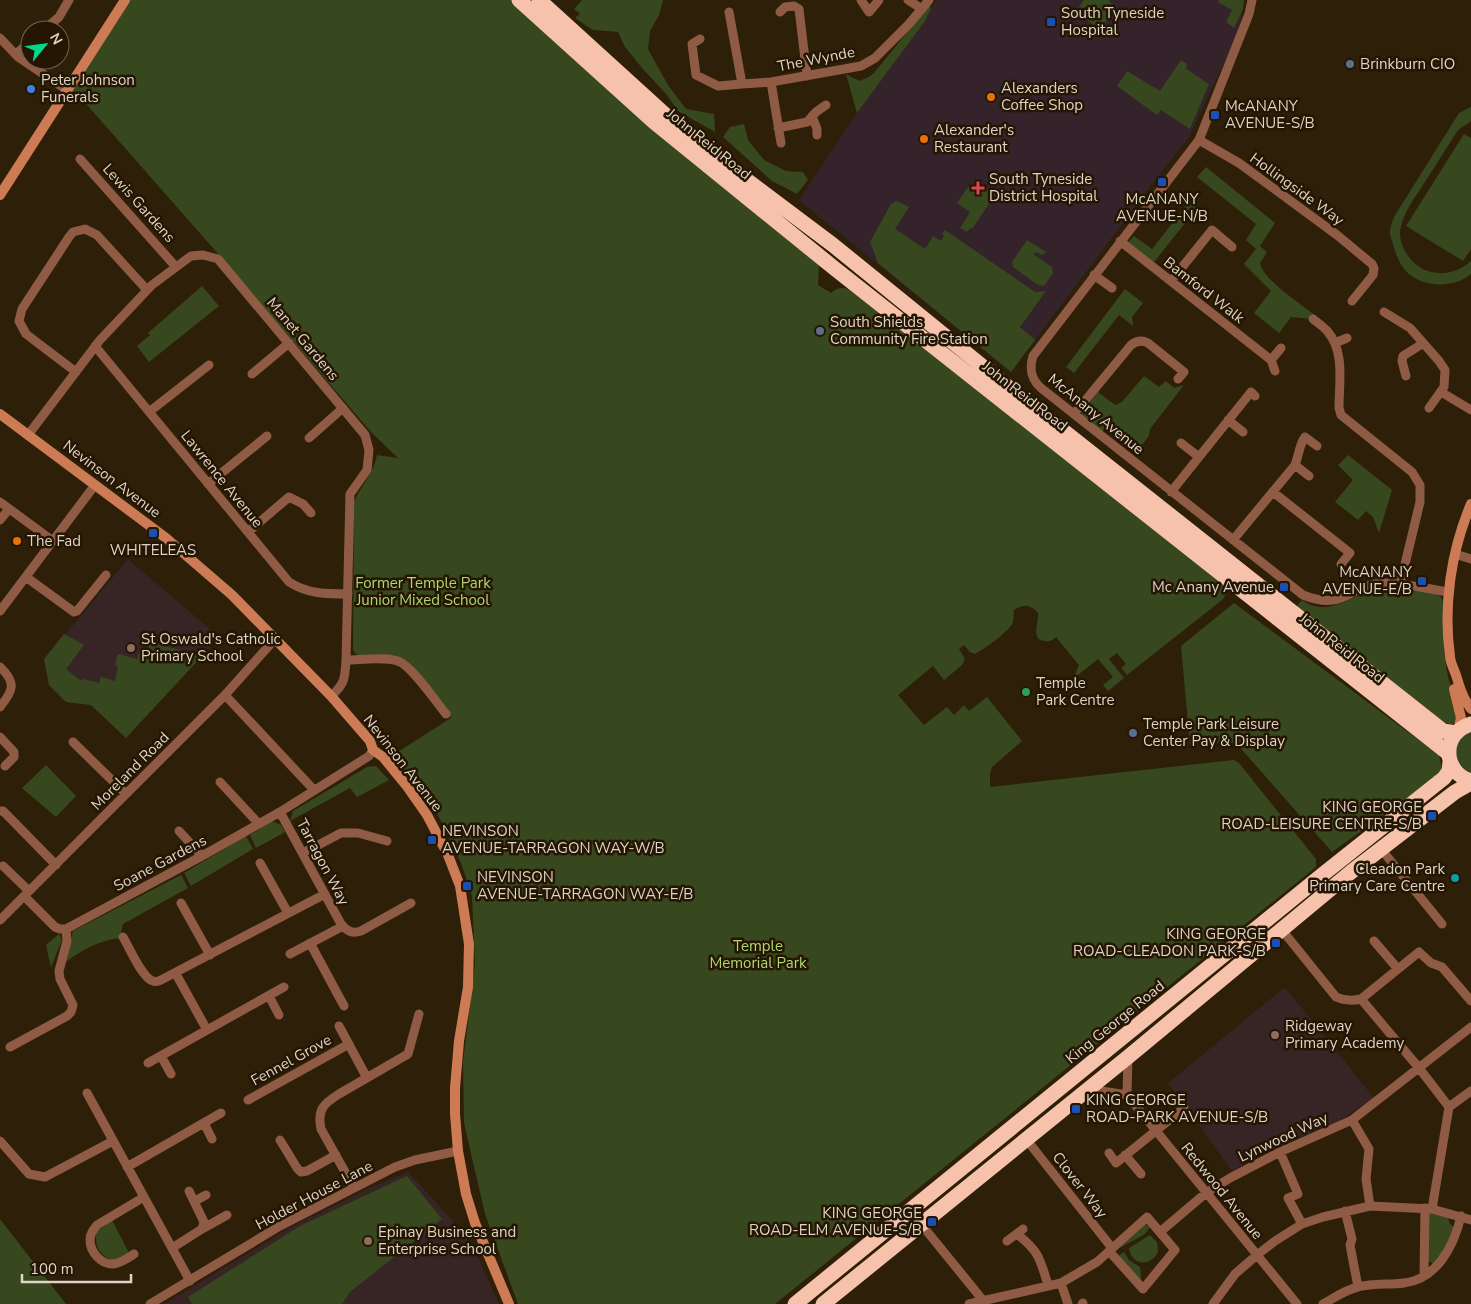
<svg xmlns="http://www.w3.org/2000/svg" width="1471" height="1304" font-family="'Nunito Sans',sans-serif">
  <style>
    .education { fill: #372425 }
    .medical { fill: #35232b }
    .green { fill: #37481f }
    .lines { fill: none; stroke-linecap: round; stroke-linejoin: round }
    .street { stroke: #8f5b44; stroke-width: 9 }
    .secondary { stroke: #cd7b54; stroke-width: 10 }
    .highway { stroke: #f6c2ab; stroke-width: 15 }
    .transit-dot { fill: #1a4fb4; stroke: #241602; stroke-width: 2 }
    .service-dot { fill: #5c6f8a; stroke: #241602; stroke-width: 2 }
    .shop-dot { fill: #3f7fe0; stroke: #241602; stroke-width: 2 }
    .food-dot { fill: #e8710a; stroke: #241602; stroke-width: 2 }
    .health-dot { fill: #e0444e; stroke: #241602; stroke-width: 2 }
    .education-dot { fill: #8d6e63; stroke: #241602; stroke-width: 2 }
    .leisure-dot { fill: #2e9e5b; stroke: #241602; stroke-width: 2 }
    .culture-dot { fill: #0f9aa8; stroke: #241602; stroke-width: 2 }
    .labels { text-anchor: middle; dominant-baseline: central; stroke-width: 5; stroke-linejoin: round; paint-order: stroke }
    .poi-label { font-size: 15px; fill: #ded4c7; stroke: #241602; text-anchor: start }
    .street-label { font-size: 15px; fill: #ded4c7; stroke: #241602 }
    .park-label { font-size: 15px; fill: #add870; stroke: #241602 }
  </style>
  <rect width="100%" height="100%" fill="#2e1f09"/>
  <path class="education" d="M 128,559 L 218,636 L 217,640 L 126,738 L 91,705 L 66,702 L 49,685 L 45,659 Z
    M 1285,987 L 1374,1098 L 1339,1121 L 1268,1151 L 1232,1171 L 1168,1083 Z
    M 408,1172 L 453,1221 L 475,1251 L 499,1304 L 164,1304 L 291,1227 L 371,1187 Z"/>
  <path class="medical" d="M 936,0 L 1244,0 L 1239,31 L 1188,139 L 1158,176 L 1011,372 L 799,200 L 857,113 L 925,21 Z"/>
  <path class="green" d="M 130,0 L 513,0 L 819,264 L 818,285 L 831,293 C 837,288 843,286 851,291 L 1225,582 C 1228,590 1227,594 1222,600 L 1127,675 L 1121,668 L 1126,664 L 1117,653 L 1109,659 L 1124,678 L 1108,691 L 1103,685 L 1113,677 L 1098,659 L 1073,679 L 1079,665 L 1056,637 C 1053,640 1050,642 1045,641 C 1030,640 1039,622 1038,613 C 1030,604 1024,604 1014,610 C 1013,614 1014,618 1013,622 C 1010,631 983,650 975,654 L 970,652 L 964,645 L 959,649 L 965,659 L 962,665 L 944,680 L 933,666 L 898,695 L 924,725 L 947,707 L 954,715 L 964,705 L 969,711 L 987,697 L 1022,741 L 992,767 L 990,774 L 990,787 L 1234,760 L 1239,763 L 1316,859 L 1316,867 L 775,1304 L 518,1304 L 485,1214 L 464,1123 L 463,1062 L 475,964 L 472,896 L 461,863 L 436,811 L 393,755 L 451,718 L 412,667 L 358,656 L 353,650 L 354,502 C 361,485 374,473 377,455 L 398,458 L 371,432 L 220,256 L 88,106 L 71,93 Z
    M 582,0 L 663,0 L 659,15 L 650,31 L 648,49 L 668,85 L 686,109 L 714,114 L 715,132 L 678,111 L 667,95 L 642,68 L 625,47 L 618,32 L 593,30 L 575,18 L 580,14 L 574,9 Z
    M 1084,0 L 1109,0 L 1113,6 L 1110,16 L 1103,26 L 1096,27 L 1076,11 Z
    M 1219,0 L 1244,0 L 1243,9 L 1234,28 L 1226,22 L 1232,10 L 1218,2 Z
    M 930,4 L 931,9 L 925,21 L 857,113 L 846,74 L 859,81 L 869,77 L 874,73 Z
    M 1181,60 L 1187,64 L 1186,69 L 1209,84 L 1190,129 L 1161,110 L 1157,115 L 1117,86 L 1127,71 L 1160,91 Z
    M 1471,107 L 1471,121 L 1458,130 C 1447,147 1436,165 1425,182 C 1416,196 1405,210 1401,226 C 1396,244 1411,266 1428,271 C 1444,276 1459,272 1471,261 L 1471,274 C 1455,288 1426,288 1409,274 C 1400,266 1396,255 1393,244 C 1392,240 1390,236 1390,233 C 1390,228 1392,222 1394,217 L 1459,113 Z
    M 744,124 L 748,140 L 764,160 L 786,171 L 803,172 L 808,180 L 797,194 L 772,181 L 723,137 L 730,127 Z
    M 1464,134 L 1471,138 L 1471,249 L 1463,261 L 1406,226 Z
    M 1206,167 L 1275,223 L 1260,246 L 1267,252 L 1260,263 C 1263,280 1301,304 1316,316 L 1313,319 L 1291,317 L 1279,333 L 1254,313 L 1271,291 L 1244,264 L 1256,249 L 1246,240 L 1256,224 L 1197,177 Z
    M 982,186 L 995,195 L 972,229 L 970,228 L 967,232 L 960,228 L 970,212 L 957,203 L 968,187 L 978,193 Z
    M 897,201 L 909,207 L 895,229 L 925,249 L 933,236 L 941,241 L 944,236 L 942,234 L 945,230 L 1035,292 L 1046,291 L 1020,327 L 1035,340 L 1011,372 L 878,263 L 870,242 L 891,204 Z
    M 1190,201 L 1197,208 L 1154,262 L 1128,242 L 1134,236 L 1152,249 Z
    M 1027,240 L 1046,252 L 1042,255 L 1036,252 L 1034,255 L 1052,267 L 1053,273 L 1044,286 L 1038,285 L 1013,267 L 1012,262 Z
    M 202,286 L 219,306 L 149,362 L 137,346 L 150,335 L 148,333 Z
    M 1125,289 L 1143,303 L 1132,317 L 1133,326 L 1119,315 L 1074,373 L 1066,367 Z
    M 1144,376 L 1159,387 L 1166,381 L 1174,388 L 1184,385 L 1150,429 L 1149,436 L 1137,451 L 1107,426 L 1102,432 L 1080,415 L 1098,392 L 1115,405 L 1122,402 Z
    M 1348,455 L 1392,490 L 1379,533 L 1373,517 L 1366,511 L 1358,520 L 1335,502 L 1353,480 L 1338,465 Z
    M 1388,587 L 1436,593 L 1441,597 L 1443,602 C 1443,627 1443,653 1448,677 C 1451,691 1464,714 1452,725 L 1444,722 L 1296,607 L 1302,600 C 1330,621 1360,588 1388,587 Z
    M 1234,603 L 1439,755 L 1442,769 L 1431,781 L 1332,852 L 1236,743 L 1190,744 L 1181,646 Z
    M 64,634 L 84,645 L 66,669 L 81,681 L 83,679 L 99,683 L 101,677 L 115,681 L 118,667 L 115,665 L 118,654 L 137,659 L 140,650 L 147,652 L 150,642 L 202,656 L 126,738 L 91,705 L 66,702 L 49,685 L 44,659 Z
    M 1471,731 L 1471,774 C 1450,759 1451,745 1471,731 Z
    M 46,765 L 76,796 L 56,817 L 22,788 Z
    M 376,766 L 389,780 L 357,797 L 350,788 L 290,821 L 293,811 L 367,767 Z
    M 272,821 L 281,825 L 285,832 L 256,848 L 250,835 Z
    M 246,836 L 253,849 L 191,886 L 184,873 Z
    M 181,875 L 188,888 L 123,924 L 120,938 C 101,940 81,950 66,962 L 73,931 Z
    M 59,934 L 62,940 L 51,967 L 46,945 Z
    M 407,1176 L 442,1219 L 350,1292 L 342,1304 L 192,1304 L 188,1297 L 300,1226 Z
    M 1428,1211 L 1448,1217 L 1450,1224 L 1455,1228 L 1451,1238 L 1434,1266 L 1431,1262 L 1427,1261 Z
    M 0,1219 L 66,1304 L 0,1304 Z
    M 112,1220 L 129,1253 L 113,1261 C 99,1255 95,1247 96,1232 Z
    M 1144,1223 L 1150,1227 L 1145,1234 L 1116,1250 Z
    M 1150,1235 L 1157,1242 L 1158,1252 C 1150,1268 1131,1265 1129,1248 Z
    M 1124,1252 L 1129,1260 L 1140,1267 L 1142,1285 L 1118,1256 Z"/>
  <g class="lines">
    <path class="street" d="M 861,0 L 869,12 L 879,0
      M 908,0 L 922,9
      M 1252,0 L 1249,14 L 1199,140 L 1033,356 C 1029,369 1031,379 1041,388 L 1303,595 C 1345,612 1350,584 1384,583 C 1405,583 1428,589 1449,592
      M 780,12 L 785,7 L 794,6 L 799,9 L 807,76
      M 44,30 L 59,17 L 69,0
      M 0,38 L 18,57 L 67,90
      M 700,39 L 692,44 L 696,75 L 718,86 L 742,84 L 729,12
      M 16,54 L 30,42
      M 771,82 L 781,143
      M 742,84 L 771,82 L 861,66 L 875,58 L 909,24 L 929,0
      M 812,116 L 817,129 L 817,135
      M 778,128 L 807,122 L 816,112 L 826,105
      M 1199,140 L 1239,163 L 1337,235 L 1372,264 L 1374,268 L 1373,275 L 1352,301
      M 80,159 L 176,267
      M 1120,241 L 1271,360
      M 1094,275 L 1112,288
      M 1171,281 L 1212,230 L 1232,247
      M 1384,312 L 1410,328 L 1439,361 L 1445,370 L 1444,387 L 1429,408
      M 1313,319 C 1318,323 1324,327 1328,332 C 1345,352 1339,383 1339,408 L 1341,415 L 1412,472 L 1420,485 L 1420,502 L 1400,585
      M 1335,343 L 1347,338
      M 95,346 L 289,582 C 308,594 326,594 348,594
      M 1275,371 L 1271,360 L 1281,348
      M 76,372 L 26,334 L 19,321 L 22,309 L 69,237 L 73,232 L 85,229 L 97,235 L 147,290
      M 252,374 L 289,343
      M 1406,376 L 1402,361 L 1403,356 L 1422,344
      M 1441,392 L 1471,410
      M 149,412 L 209,365
      M 1074,414 L 1131,345 C 1136,341 1142,340 1148,343 L 1184,372 L 1178,379
      M 1228,420 L 1243,432
      M 28,435 L 100,340 L 152,285 L 191,256 L 203,255 L 218,259 L 365,435 L 369,450 L 367,470 L 350,494 L 346,660 C 345,678 345,684 331,696
      M 309,438 L 343,408
      M 1181,443 L 1199,457
      M 1295,465 L 1309,476
      M 208,484 L 267,436
      M 1171,492 L 1251,392 L 1255,396
      M 1273,492 L 1350,553 L 1341,564
      M 0,502 L 53,541
      M 0,520 L 9,509
      M 248,532 L 289,497 L 303,504 L 311,513
      M 1233,540 L 1295,465 C 1299,455 1299,445 1305,437 L 1317,446
      M 1455,554 L 1471,559
      M 26,577 L 74,612 L 77,611 L 106,575
      M 0,611 L 95,485
      M 346,660 C 360,660 389,656 400,662 C 413,668 436,702 446,714
      M 0,667 C 17,683 13,691 0,707
      M 225,695 L 314,790
      M 0,737 L 14,752 L 14,757 L 5,766
      M 73,742 L 126,794
      M 220,782 L 259,824
      M 0,811 L 3,811 L 56,865
      M 280,812 L 341,924 C 347,931 352,934 361,931 L 411,903
      M 179,831 L 202,856
      M 1381,849 L 1442,924
      M 303,853 L 341,833 L 358,833 L 387,841
      M 260,863 L 288,913
      M 3,866 L 29,891
      M 24,896 L 55,927 L 60,929 L 66,929 L 202,856 L 280,812 L 369,756 L 373,750
      M 181,903 L 210,955
      M 0,920 L 225,695 L 275,639
      M 1282,930 L 1336,997 C 1345,1001 1352,1001 1361,999 L 1419,952 L 1431,963 L 1442,967 L 1471,1001
      M 123,937 C 129,947 142,978 153,981 C 155,982 159,981 161,980 L 325,894
      M 1374,941 L 1398,969
      M 310,943 L 344,1006
      M 290,954 L 343,926
      M 176,974 L 207,1030
      M 269,996 L 279,1015
      M 1361,999 L 1419,1068 L 1449,1107 L 1432,1209
      M 339,1026 L 367,1078
      M 10,1047 L 67,1016 L 71,1012 L 73,1005 L 60,979 L 59,971 L 67,941 L 66,929
      M 161,1056 L 171,1074
      M 1128,1057 L 1127,1095 L 1297,1304
      M 148,1063 L 284,987
      M 1089,1089 L 1127,1095
      M 87,1093 L 190,1281
      M 248,1100 L 349,1044
      M 1449,1107 L 1471,1091
      M 1352,1120 L 1369,1149 L 1366,1179 L 1370,1206
      M 204,1123 L 212,1139
      M 1026,1139 L 1112,1248
      M 280,1140 L 297,1168 L 301,1172 L 307,1171 L 336,1155
      M 0,1141 L 29,1174 L 45,1177 L 113,1141
      M 1280,1152 L 1298,1194 L 1288,1198 L 1302,1224
      M 1109,1153 L 1116,1163 L 1184,1108
      M 1125,1155 L 1141,1174
      M 127,1167 L 221,1113
      M 354,1188 L 321,1129 C 317,1110 323,1104 339,1094 L 408,1054 L 419,1014
      M 195,1201 L 206,1195
      M 1345,1211 L 1352,1239 L 1350,1245 L 1358,1287
      M 921,1224 L 986,1304
      M 202,1229 L 227,1215
      M 1160,1232 L 1206,1193 L 1230,1178 L 1280,1152 L 1352,1120 L 1471,1027
      M 1017,1234 C 1039,1251 1040,1259 1048,1285
      M 1007,1241 L 1023,1229
      M 172,1248 L 202,1229 L 204,1222 L 189,1191
      M 134,1254 C 128,1258 120,1264 112,1264 C 100,1264 90,1251 90,1240 C 90,1234 93,1230 97,1225 L 144,1197
      M 1424,1276 L 1425,1208
      M 1061,1283 L 1068,1304
      M 150,1304 L 280,1226 L 395,1167 L 415,1160 L 458,1151
      M 969,1304 L 1061,1283 L 1097,1262 L 1147,1217 L 1175,1250 L 1143,1289 L 1109,1251
      M 1082,1304 L 1083,1303
      M 1213,1304 L 1235,1274 L 1257,1255 L 1275,1241 L 1302,1224 L 1323,1217 L 1370,1206 L 1432,1209 L 1471,1220
      M 1323,1304 C 1334,1298 1345,1290 1358,1287 C 1373,1283 1389,1285 1404,1283 C 1437,1279 1454,1246 1461,1216"/>
    <path class="secondary" d="M 0,195 L 125,0
      M 0,414 L 166,538 L 232,595 L 331,696 L 370,741 L 373,750 L 383,757 L 406,785 L 427,815 L 448,855 L 460,886 L 469,944 L 468,987 L 459,1041 L 455,1088 L 455,1114 L 458,1151 L 466,1194 L 475,1223 L 509,1304
      M 1471,504 C 1451,551 1443,606 1450,656 C 1450,663 1455,671 1457,678 C 1460,689 1464,700 1471,709
      M 1454,689 L 1461,718 L 1458,730"/>
    <path class="highway" d="M 519,0 L 654,122 L 834,268 L 1448,753
      M 539,0 L 671,120 L 736,172 L 833,245 L 1008,387 L 1443,731 L 1456,733
      M 1471,724 C 1441,733 1442,772 1471,781
      M 795,1304 L 1322,875 L 1444,778 L 1449,771 L 1450,762
      M 823,1304 L 1128,1057 L 1351,872 L 1455,792 L 1471,783"/>
  </g>
  <g class="transit-dot">
    <rect x="1046" y="17" width="10" height="10" rx="2.5"/>
    <rect x="1210" y="110" width="10" height="10" rx="2.5"/>
    <rect x="1157" y="177" width="10" height="10" rx="2.5"/>
    <rect x="148" y="528" width="10" height="10" rx="2.5"/>
    <rect x="1417" y="576" width="10" height="10" rx="2.5"/>
    <rect x="1279" y="582" width="10" height="10" rx="2.5"/>
    <rect x="1427" y="811" width="10" height="10" rx="2.5"/>
    <rect x="427" y="835" width="10" height="10" rx="2.5"/>
    <rect x="462" y="881" width="10" height="10" rx="2.5"/>
    <rect x="1271" y="938" width="10" height="10" rx="2.5"/>
    <rect x="1071" y="1104" width="10" height="10" rx="2.5"/>
    <rect x="927" y="1217" width="10" height="10" rx="2.5"/>
  </g>
  <g class="service-dot">
    <circle cx="1350" cy="64" r="5"/>
    <circle cx="820" cy="331" r="5"/>
    <circle cx="1133" cy="733" r="5"/>
  </g>
  <circle class="shop-dot" cx="31" cy="89" r="5"/>
  <g class="food-dot">
    <circle cx="991" cy="97" r="5"/>
    <circle cx="924" cy="139" r="5"/>
    <circle cx="17" cy="541" r="5"/>
  </g>
  <path class="health-dot" d="M975.5 180.5h5v5h5v5h-5v5h-5v-5h-5v-5h5z"/>
  <g class="education-dot">
    <circle cx="131" cy="648" r="5"/>
    <circle cx="1275" cy="1035" r="5"/>
    <circle cx="368" cy="1241" r="5"/>
  </g>
  <circle class="leisure-dot" cx="1026" cy="692" r="5"/>
  <circle class="culture-dot" cx="1455" cy="878" r="5"/>
  <g class="labels">
    <g class="poi-label">
      <text x="1061" y="13">South Tyneside<tspan x="1061" dy="17">Hospital</tspan></text>
      <text x="1360" y="64">Brinkburn CIO</text>
      <text x="41" y="80">Peter Johnson<tspan x="41" dy="17">Funerals</tspan></text>
      <text x="1001" y="88">Alexanders<tspan x="1001" dy="17">Coffee Shop</tspan></text>
      <text x="1225" y="106">McANANY<tspan x="1225" dy="17">AVENUE-S/B</tspan></text>
      <text x="934" y="130">Alexander's<tspan x="934" dy="17">Restaurant</tspan></text>
      <text x="989" y="179">South Tyneside<tspan x="989" dy="17">District Hospital</tspan></text>
      <text x="1162" y="199" text-anchor="middle">McANANY<tspan x="1162" dy="17">AVENUE-N/B</tspan></text>
      <text x="830" y="322">South Shields<tspan x="830" dy="17">Community Fire Station</tspan></text>
      <text x="27" y="541">The Fad</text>
      <text x="153" y="550" text-anchor="middle">WHITELEAS</text>
      <text x="1412" y="572" text-anchor="end">McANANY<tspan x="1412" dy="17">AVENUE-E/B</tspan></text>
      <text x="1274" y="587" text-anchor="end">Mc Anany Avenue</text>
      <text x="141" y="639">St Oswald's Catholic<tspan x="141" dy="17">Primary School</tspan></text>
      <text x="1036" y="683">Temple<tspan x="1036" dy="17">Park Centre</tspan></text>
      <text x="1143" y="724">Temple Park Leisure<tspan x="1143" dy="17">Center Pay &amp; Display</tspan></text>
      <text x="1422" y="807" text-anchor="end">KING GEORGE<tspan x="1422" dy="17">ROAD-LEISURE CENTRE-S/B</tspan></text>
      <text x="442" y="831">NEVINSON<tspan x="442" dy="17">AVENUE-TARRAGON WAY-W/B</tspan></text>
      <text x="1445" y="869" text-anchor="end">Cleadon Park<tspan x="1445" dy="17">Primary Care Centre</tspan></text>
      <text x="477" y="877">NEVINSON<tspan x="477" dy="17">AVENUE-TARRAGON WAY-E/B</tspan></text>
      <text x="1266" y="934" text-anchor="end">KING GEORGE<tspan x="1266" dy="17">ROAD-CLEADON PARK-S/B</tspan></text>
      <text x="1285" y="1026">Ridgeway<tspan x="1285" dy="17">Primary Academy</tspan></text>
      <text x="1086" y="1100">KING GEORGE<tspan x="1086" dy="17">ROAD-PARK AVENUE-S/B</tspan></text>
      <text x="922" y="1213" text-anchor="end">KING GEORGE<tspan x="922" dy="17">ROAD-ELM AVENUE-S/B</tspan></text>
      <text x="378" y="1232">Epinay Business and<tspan x="378" dy="17">Enterprise School</tspan></text>
    </g>
    <g class="street-label">
      <text transform="translate(816 59) rotate(-11)">The Wynde</text>
      <text transform="translate(709 144) rotate(39)">John Reid Road</text>
      <text transform="translate(1297 189) rotate(36)">Hollingside Way</text>
      <text transform="translate(139 203) rotate(48)">Lewis Gardens</text>
      <text transform="translate(1204 290) rotate(38)">Bamford Walk</text>
      <text transform="translate(303 339) rotate(50)">Manet Gardens</text>
      <text transform="translate(1025 396) rotate(38)">John Reid Road</text>
      <text transform="translate(1096 414) rotate(39)">McAnany Avenue</text>
      <text transform="translate(112 479) rotate(37)">Nevinson Avenue</text>
      <text transform="translate(222 479) rotate(51)">Lawrence Avenue</text>
      <text transform="translate(1342 648) rotate(38)">John Reid Road</text>
      <text transform="translate(403 763) rotate(52)">Nevinson Avenue</text>
      <text transform="translate(130 771) rotate(-45)">Moreland Road</text>
      <text transform="translate(323 862) rotate(62)">Tarragon Way</text>
      <text transform="translate(160 863) rotate(-28)">Soane Gardens</text>
      <text transform="translate(1115 1022) rotate(-39)">King George Road</text>
      <text transform="translate(291 1060) rotate(-29)">Fennel Grove</text>
      <text transform="translate(1283 1137) rotate(-25)">Lynwood Way</text>
      <text transform="translate(1080 1185) rotate(52)">Clover Way</text>
      <text transform="translate(1222 1191) rotate(51)">Redwood Avenue</text>
      <text transform="translate(314 1195) rotate(-28)">Holder House Lane</text>
    </g>
    <g class="park-label">
      <text x="423" y="583">Former Temple Park<tspan x="423" dy="17">Junior Mixed School</tspan></text>
      <text x="758" y="946">Temple<tspan x="758" dy="17">Memorial Park</tspan></text>
    </g>
  </g>
  <g transform="translate(45 45) rotate(61)"><circle r="24" fill="#241602" stroke="#6e6251"/>
  <path d="M0-4L9 19L0 12L-9 19Z" fill="#00d98c"/>
  <text y="-8" font-size="14" font-weight="bold" text-anchor="middle" fill="#ded4c7">N</text>
  </g>
  <path d="M22 1274v8h109v-8" fill="none" stroke="#ded4c7" stroke-width="2.5"/>
  <text x="30" y="1274" font-size="15" fill="#ded4c7" stroke="#241602" stroke-width="4" paint-order="stroke">100 m</text>
</svg>
